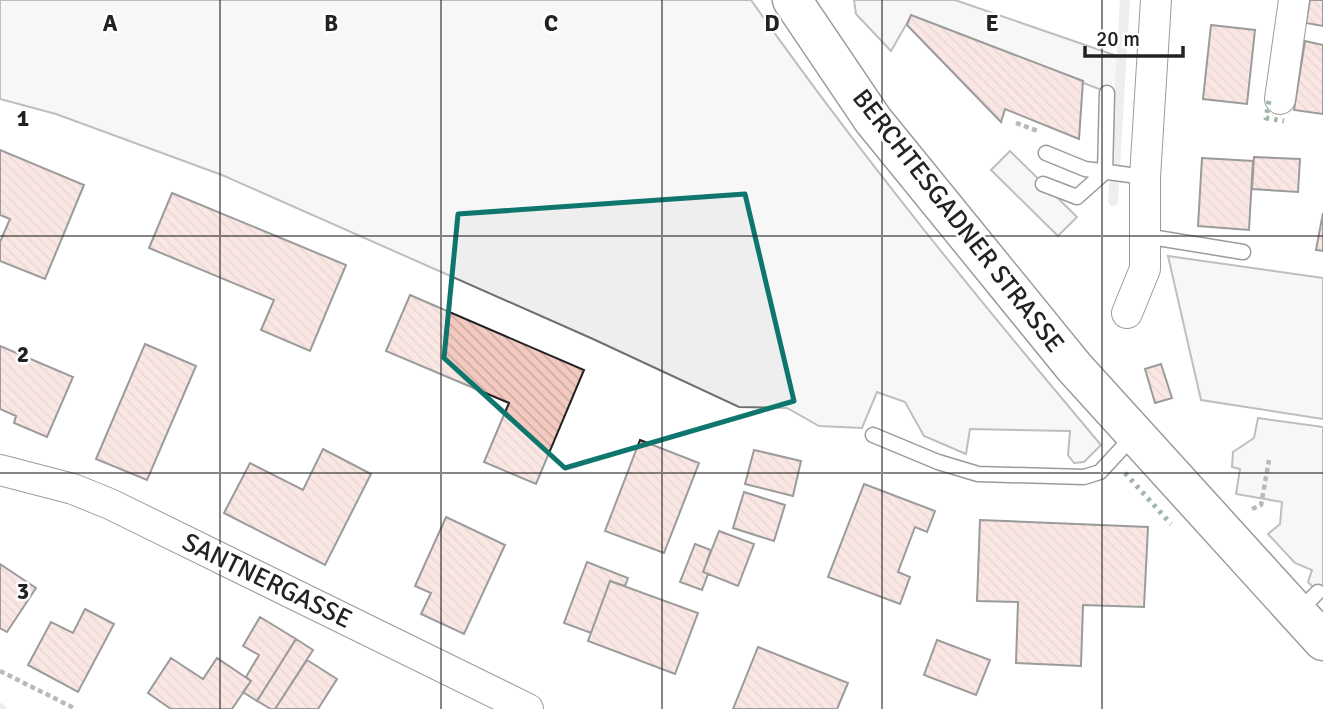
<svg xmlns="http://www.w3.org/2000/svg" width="1323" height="709" font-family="Signika,sans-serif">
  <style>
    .green { fill: #eee; stroke: #6f6f6f; stroke-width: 2 }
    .parking { fill: #ededed; stroke: #6f6f6f; stroke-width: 2 }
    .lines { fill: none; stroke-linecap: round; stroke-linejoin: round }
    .stream { stroke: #d9d9d9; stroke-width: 10 }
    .building { fill: url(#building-back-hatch); stroke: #222; stroke-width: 2 }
    .lane-casing { stroke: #222; stroke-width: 17 }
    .street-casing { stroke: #222; stroke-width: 32 }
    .secondary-casing { stroke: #222; stroke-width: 41 }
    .path { stroke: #646464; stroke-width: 4.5; stroke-dasharray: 5 3.5; stroke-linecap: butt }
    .lane { stroke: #fff; stroke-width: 14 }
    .street { stroke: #fff; stroke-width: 30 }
    .secondary { stroke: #fff; stroke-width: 38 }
    .hedge { stroke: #2f5e38; stroke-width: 5; stroke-dasharray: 3.5 5; stroke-linecap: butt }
    .marked { fill: none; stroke: #0f766e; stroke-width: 5; stroke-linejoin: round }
    .grid { fill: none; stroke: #222; stroke-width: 2; stroke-opacity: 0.55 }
    .labels { text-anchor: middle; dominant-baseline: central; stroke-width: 5; stroke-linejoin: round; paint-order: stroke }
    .street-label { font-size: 26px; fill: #222; stroke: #fff }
    .grid-label { font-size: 23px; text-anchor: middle; font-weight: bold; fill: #222; stroke: #fff; stroke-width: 5; stroke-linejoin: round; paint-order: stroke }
  </style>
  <defs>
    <pattern id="building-back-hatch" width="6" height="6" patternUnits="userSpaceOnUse" patternTransform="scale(1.75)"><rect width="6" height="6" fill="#f3c9c0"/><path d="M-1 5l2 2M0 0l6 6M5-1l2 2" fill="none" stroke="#d0aca5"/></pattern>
  </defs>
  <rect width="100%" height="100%" fill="#fff"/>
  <path class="green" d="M 0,0 L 751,0 C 860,155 979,300 1101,445 L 1084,462 L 1074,463 L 1068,455 L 1070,431 L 970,429 L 966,454 L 924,436 L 905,402 L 877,392 L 862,428 L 819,426 L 787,408 L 739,407 L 593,339 L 222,175 L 56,114 L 0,99 Z
    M 1168,256 L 1323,278 L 1323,419 L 1201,400 Z"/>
  <path class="parking" d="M 854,0 L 955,0 L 1120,57 L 1117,96 L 911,16 L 891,51 L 856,14 Z
    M 1010,151 L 1077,217 L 1058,236 L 991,170 Z
    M 1258,418 L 1323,427 L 1323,597 L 1308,582 L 1312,570 L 1295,563 L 1268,534 L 1280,524 L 1282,502 L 1236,494 L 1240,469 L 1232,467 L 1233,452 L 1254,438 Z"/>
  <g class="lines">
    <path class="stream" d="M 1113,201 L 1125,0
      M 0,708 L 1,709"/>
  </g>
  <path class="building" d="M 1310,0 L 1323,0 L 1323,26 L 1306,23 Z
    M 911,15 L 1083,81 L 1079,139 L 1005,109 L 1001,122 L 907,25 Z
    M 1211,25 L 1255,30 L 1247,104 L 1203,99 Z
    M 1305,41 L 1323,45 L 1323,114 L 1294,110 Z
    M 0,150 L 84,185 L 45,279 L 0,261 L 0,242 L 10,219 L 0,215 Z
    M 1254,157 L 1300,159 L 1298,192 L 1252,189 Z
    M 1202,158 L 1253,161 L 1249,230 L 1198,226 Z
    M 172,193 L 346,265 L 310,351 L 261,330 L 274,300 L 149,248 Z
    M 1323,213 L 1323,251 L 1316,250 Z
    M 410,295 L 584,370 L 536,484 L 484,462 L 509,403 L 386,351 Z
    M 145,344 L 196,366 L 147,480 L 96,459 Z
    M 0,346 L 73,377 L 47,437 L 14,423 L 16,416 L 0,409 Z
    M 1161,364 L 1172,398 L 1155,403 L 1145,369 Z
    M 640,440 L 699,463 L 664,553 L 605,531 Z
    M 323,449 L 371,474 L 325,565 L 224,513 L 250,463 L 303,490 Z
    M 754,450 L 801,461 L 793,496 L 745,484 Z
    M 864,484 L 935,511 L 927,532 L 915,527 L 898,572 L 910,577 L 900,604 L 828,577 Z
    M 744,492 L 785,505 L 774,541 L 733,528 Z
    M 446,517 L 505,545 L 464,634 L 421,614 L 431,593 L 415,586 Z
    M 980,520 L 1148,527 L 1144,607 L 1083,605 L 1081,666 L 1016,663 L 1018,602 L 977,601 Z
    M 719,531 L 754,544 L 738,586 L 703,572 Z
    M 695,544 L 711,550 L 703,572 L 708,574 L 702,590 L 680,582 Z
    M 587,562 L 628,578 L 625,586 L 610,581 L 591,633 L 564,623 Z
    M 0,564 L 36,588 L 7,632 L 0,628 Z
    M 610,581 L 698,613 L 675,674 L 588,641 Z
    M 85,609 L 114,624 L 78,692 L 28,665 L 51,622 L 73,633 Z
    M 260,617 L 296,639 L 257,701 L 243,692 L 251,681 L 246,677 L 259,655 L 243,646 Z
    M 296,639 L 313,650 L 275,709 L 271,709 L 257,701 Z
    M 937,640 L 990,660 L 976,695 L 924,675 Z
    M 758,647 L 848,683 L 837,709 L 733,709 Z
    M 171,658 L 203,679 L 217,658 L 251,681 L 232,709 L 171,709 L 148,693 Z
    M 307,660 L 337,679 L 318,709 L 275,709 Z"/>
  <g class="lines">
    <g class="lane-casing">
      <path id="lane" d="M 1046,153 L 1085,169 L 1145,177
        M 1043,184 L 1077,197 L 1105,172 L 1107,93
        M 1145,236 L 1243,252
        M 873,435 L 938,462 L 978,474 L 1084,477 L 1100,472 L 1134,435
        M 1298,612 L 1318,592"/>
    </g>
    <g class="street-casing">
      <path id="street" d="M 1280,99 L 1294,0
        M 1127,313 L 1145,269 L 1145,177 L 1156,0
        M 0,470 L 73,489 L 110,504 L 528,709"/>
    </g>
    <g class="secondary-casing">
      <path id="secondary" d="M 792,0 L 873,120 L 1074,367 L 1323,641"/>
    </g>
    <path class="path" d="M 1016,123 L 1038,131
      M 1252,509 L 1261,505 L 1269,460
      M 0,671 L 76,709"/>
    <use href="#lane" class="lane"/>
    <use href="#street" class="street"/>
    <use href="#secondary" class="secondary"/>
    <path class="hedge" d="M 1269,101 L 1266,118 L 1284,121
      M 1125,473 L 1171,524"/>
  </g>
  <path d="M0 0H1323V709H0ZM 745,194 L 794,401 L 565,468 L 444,358 L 458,214 Z" fill="#fff" fill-opacity=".55" fill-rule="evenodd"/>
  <path class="marked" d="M 745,194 L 794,401 L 565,468 L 444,358 L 458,214 Z"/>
  <path class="grid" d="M 220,0 L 220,709M 441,0 L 441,709M 662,0 L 662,709M 882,0 L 882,709M 1102,0 L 1102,709M 0,236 L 1323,236M 0,473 L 1323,473"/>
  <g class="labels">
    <g class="street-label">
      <text transform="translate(958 221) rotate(52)">BERCHTESGADNER STRASSE</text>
      <text transform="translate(267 581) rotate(26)">SANTNERGASSE</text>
    </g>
  </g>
  <g class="grid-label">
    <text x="110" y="31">A</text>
    <text x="331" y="31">B</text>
    <text x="551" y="31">C</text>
    <text x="772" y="31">D</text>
    <text x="992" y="31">E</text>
    <text x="23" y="126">1</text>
    <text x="23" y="362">2</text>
    <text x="23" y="599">3</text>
  </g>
  <path d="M1085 46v10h98v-10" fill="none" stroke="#222222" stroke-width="3.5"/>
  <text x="1096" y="46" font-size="21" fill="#222222" stroke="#ffffff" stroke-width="5" paint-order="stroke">20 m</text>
</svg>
